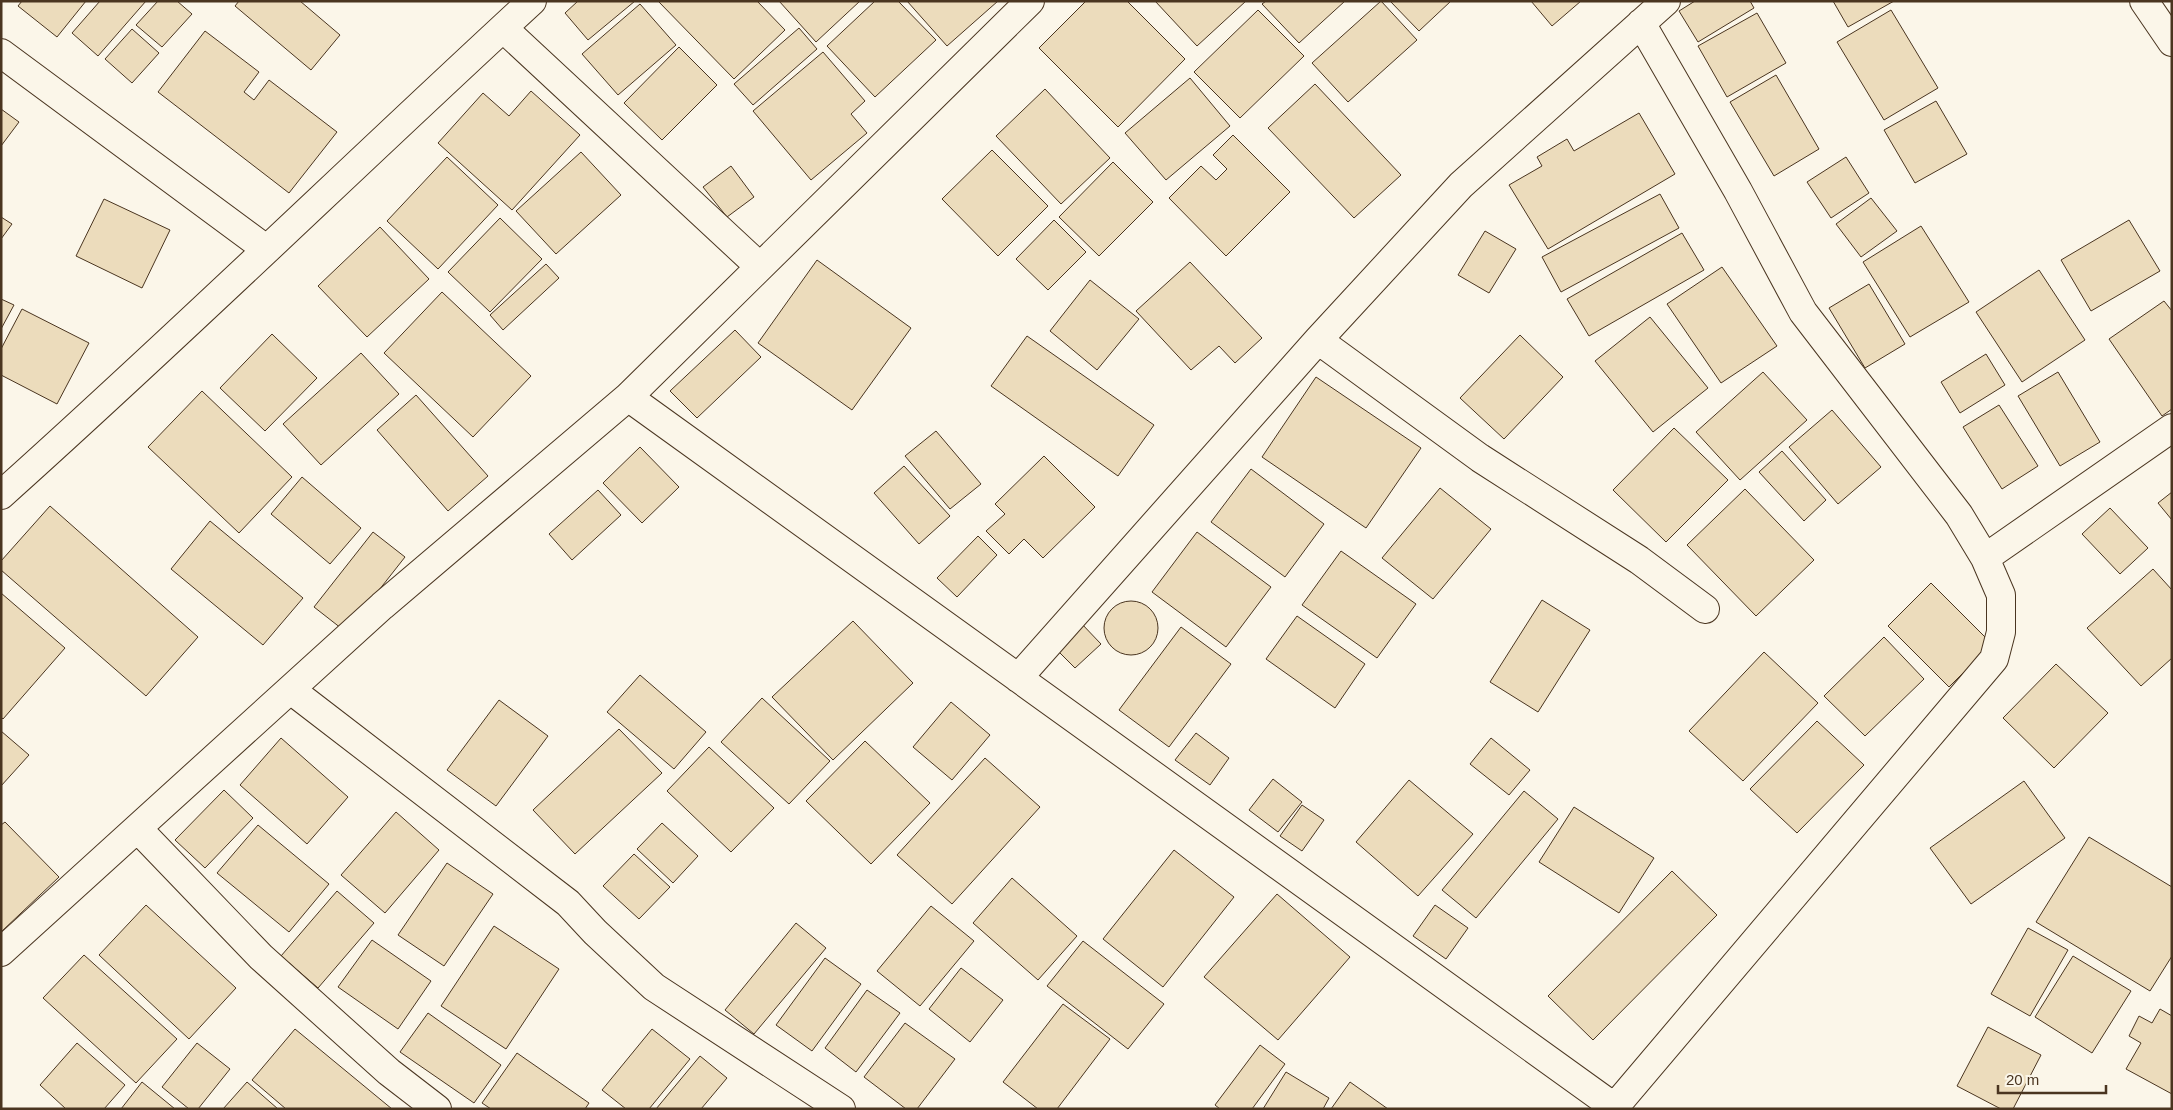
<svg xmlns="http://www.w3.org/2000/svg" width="2173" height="1110" font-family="Helvetica,sans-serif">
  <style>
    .building { fill: #ecdcbc; stroke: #4a3520 }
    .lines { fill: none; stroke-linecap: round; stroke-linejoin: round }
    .minor-casing { stroke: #4a3520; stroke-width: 30 }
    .minor { stroke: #fbf6e9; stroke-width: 28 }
  </style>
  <rect width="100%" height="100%" fill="#fbf6e9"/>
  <path class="building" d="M 22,1 L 86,1 L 57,37 L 18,6 Z
    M 100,1 L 146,1 L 98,56 L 72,33 Z
    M 158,1 L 177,1 L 192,14 L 162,47 L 136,25 Z
    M 239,1 L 300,1 L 340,35 L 311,70 L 235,6 Z
    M 578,1 L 635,1 L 588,40 L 565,13 Z
    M 658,1 L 757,1 L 785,30 L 734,79 Z
    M 779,1 L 860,1 L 816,42 Z
    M 875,1 L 898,1 L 936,40 L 875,97 L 827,46 Z
    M 907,1 L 998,1 L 947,46 Z
    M 1086,1 L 1127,1 L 1185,59 L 1118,127 L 1039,48 Z
    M 1155,1 L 1246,1 L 1197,46 Z
    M 1266,1 L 1345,1 L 1299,43 L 1262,4 Z
    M 1381,1 L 1417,40 L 1348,102 L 1312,63 Z
    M 1390,1 L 1451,1 L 1419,31 Z
    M 1531,1 L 1581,1 L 1552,26 Z
    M 1695,1 L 1750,1 L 1754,8 L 1698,42 L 1679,11 Z
    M 1833,1 L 1894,1 L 1848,27 Z
    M 640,4 L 676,45 L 618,95 L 582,54 Z
    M 1258,10 L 1304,56 L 1240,118 L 1194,72 Z
    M 1891,10 L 1938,88 L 1884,120 L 1837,42 Z
    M 1757,13 L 1786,63 L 1727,97 L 1698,46 Z
    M 799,28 L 817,49 L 753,105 L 734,84 Z
    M 132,29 L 159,53 L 132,83 L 105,59 Z
    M 205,31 L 259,72 L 244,92 L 254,100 L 269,80 L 337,132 L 289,193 L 158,92 Z
    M 679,47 L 717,85 L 662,140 L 624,103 Z
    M 823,52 L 865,101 L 851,114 L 867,133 L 811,180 L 753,111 Z
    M 1776,75 L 1819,149 L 1774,176 L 1730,102 Z
    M 1190,78 L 1230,126 L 1166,180 L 1125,133 Z
    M 1315,84 L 1401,175 L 1354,218 L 1268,128 Z
    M 1045,89 L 1110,158 L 1061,204 L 996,136 Z
    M 531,91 L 580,135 L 512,210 L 438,143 L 483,93 L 509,116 Z
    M 1936,101 L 1967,154 L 1915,183 L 1884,130 Z
    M 1,109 L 19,122 L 1,146 Z
    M 1639,113 L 1675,174 L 1548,249 L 1509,185 L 1542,166 L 1537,157 L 1567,139 L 1574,151 Z
    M 1233,135 L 1290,192 L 1226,256 L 1169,198 L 1201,166 L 1216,180 L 1227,169 L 1213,155 Z
    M 992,150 L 1048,206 L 998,256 L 942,199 Z
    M 581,152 L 621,195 L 556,254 L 516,211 Z
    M 447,157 L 498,205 L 438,269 L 387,221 Z
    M 1846,157 L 1869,193 L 1831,218 L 1807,182 Z
    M 1113,162 L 1153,202 L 1099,256 L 1059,217 Z
    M 731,166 L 754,197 L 727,217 L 703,187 Z
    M 1660,194 L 1679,228 L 1561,292 L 1542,257 Z
    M 1871,198 L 1897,231 L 1861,257 L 1836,224 Z
    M 104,199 L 170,230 L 142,288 L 76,256 Z
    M 1,217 L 12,224 L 1,239 Z
    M 500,218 L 542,259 L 490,312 L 448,272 Z
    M 1054,220 L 1086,252 L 1048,290 L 1016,259 Z
    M 2129,220 L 2160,271 L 2091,311 L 2061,260 Z
    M 1921,226 L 1969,302 L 1910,337 L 1863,262 Z
    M 380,227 L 429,279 L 367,337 L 318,286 Z
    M 1485,231 L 1516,249 L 1489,293 L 1458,275 Z
    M 1682,233 L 1704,270 L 1589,336 L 1567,299 Z
    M 817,260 L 911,328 L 852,410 L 758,343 Z
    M 1190,262 L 1262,338 L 1235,363 L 1219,346 L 1191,370 L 1136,311 Z
    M 546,264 L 559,278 L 503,330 L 490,315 Z
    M 1722,267 L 1777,346 L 1721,383 L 1667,304 Z
    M 2039,270 L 2085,340 L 2022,382 L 1976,312 Z
    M 1090,280 L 1139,319 L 1097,370 L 1050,331 Z
    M 1869,284 L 1905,344 L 1865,368 L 1829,308 Z
    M 442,292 L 531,376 L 473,437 L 384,353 Z
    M 1,299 L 14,305 L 1,329 Z
    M 2164,301 L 2172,311 L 2172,409 L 2162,416 L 2109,339 Z
    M 22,309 L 89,343 L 57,404 L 1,375 L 1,349 Z
    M 1650,317 L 1708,388 L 1653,432 L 1595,361 Z
    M 735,330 L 761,357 L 697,418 L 670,391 Z
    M 272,334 L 317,378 L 265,431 L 220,388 Z
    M 1520,335 L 1563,377 L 1504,439 L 1460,398 Z
    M 1027,336 L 1154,425 L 1118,476 L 991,386 Z
    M 361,353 L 399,394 L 321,465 L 283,424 Z
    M 1986,354 L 2005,385 L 1960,413 L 1941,382 Z
    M 1763,372 L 1807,420 L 1740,480 L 1696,432 Z
    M 2058,372 L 2100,442 L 2060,466 L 2018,396 Z
    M 1316,377 L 1421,448 L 1366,528 L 1262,457 Z
    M 202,391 L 292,477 L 239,533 L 148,447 Z
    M 416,395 L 488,476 L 448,511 L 377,430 Z
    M 1999,405 L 2038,466 L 2002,489 L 1963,427 Z
    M 1832,410 L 1881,467 L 1838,504 L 1789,447 Z
    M 1674,428 L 1728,480 L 1666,542 L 1613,490 Z
    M 936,431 L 981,484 L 950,509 L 905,456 Z
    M 640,447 L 679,487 L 642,523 L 603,483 Z
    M 1782,451 L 1826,500 L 1804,521 L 1759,472 Z
    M 1044,456 L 1095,507 L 1043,558 L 1024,539 L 1009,554 L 986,531 L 1005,514 L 995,504 Z
    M 904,466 L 950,516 L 919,544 L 874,493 Z
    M 1251,469 L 1324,524 L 1285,577 L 1211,522 Z
    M 302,477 L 361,528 L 330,564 L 271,514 Z
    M 1440,488 L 1491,529 L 1433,599 L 1382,558 Z
    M 1745,489 L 1814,560 L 1756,616 L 1687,545 Z
    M 598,490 L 621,515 L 572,560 L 549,534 Z
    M 2172,492 L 2172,520 L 2158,503 Z
    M 50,506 L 198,637 L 146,696 L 1,570 L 1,561 Z
    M 2110,508 L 2148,548 L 2120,574 L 2082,534 Z
    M 210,521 L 303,598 L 263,645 L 171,569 Z
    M 373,532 L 405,557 L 346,632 L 314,607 Z
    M 1197,532 L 1271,587 L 1226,647 L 1152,592 Z
    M 978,536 L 997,555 L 957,597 L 937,578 Z
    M 1341,551 L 1416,604 L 1377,658 L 1302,605 Z
    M 2153,569 L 2172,590 L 2172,658 L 2141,686 L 2087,628 Z
    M 1931,583 L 1992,644 L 1949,687 L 1888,626 Z
    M 1,593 L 65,648 L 3,719 L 1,717 Z
    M 1542,600 L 1590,630 L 1538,712 L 1490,682 Z
    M1104 628a27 27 0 1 1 54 0a27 27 0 1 1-54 0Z
    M 1297,616 L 1365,664 L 1335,708 L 1266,659 Z
    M 853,621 L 913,683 L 833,760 L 772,697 Z
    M 1080,622 L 1101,644 L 1075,668 L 1054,647 Z
    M 1181,627 L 1231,664 L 1169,747 L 1119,710 Z
    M 1884,637 L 1924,679 L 1865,736 L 1824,696 Z
    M 1764,652 L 1818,703 L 1743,781 L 1689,731 Z
    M 2056,664 L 2108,713 L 2054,768 L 2003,718 Z
    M 640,675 L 706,732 L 674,769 L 607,712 Z
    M 762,698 L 830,761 L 789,804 L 721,742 Z
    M 499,700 L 548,736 L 496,806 L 447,770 Z
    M 951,702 L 990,735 L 952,780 L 913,747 Z
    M 1817,721 L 1864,765 L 1797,833 L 1750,789 Z
    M 619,729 L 662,773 L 575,854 L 533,810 Z
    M 1,731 L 29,755 L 1,786 Z
    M 1196,733 L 1229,758 L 1210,785 L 1175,760 Z
    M 281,738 L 348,797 L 307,844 L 240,785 Z
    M 1491,738 L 1530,770 L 1509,795 L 1470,764 Z
    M 865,741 L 930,803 L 871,864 L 806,801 Z
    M 709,747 L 774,808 L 731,852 L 667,791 Z
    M 985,758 L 1040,807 L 952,904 L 897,855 Z
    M 1273,779 L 1302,802 L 1278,832 L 1249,810 Z
    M 1409,780 L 1473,834 L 1418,896 L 1356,842 Z
    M 2024,781 L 2065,838 L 1971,904 L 1930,848 Z
    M 224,790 L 253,818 L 205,868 L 175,840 Z
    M 1524,791 L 1558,819 L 1476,918 L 1442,890 Z
    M 1302,805 L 1324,820 L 1302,851 L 1280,836 Z
    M 1574,807 L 1654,858 L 1619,913 L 1539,862 Z
    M 396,812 L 439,850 L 385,913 L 341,875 Z
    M 5,822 L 59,877 L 1,932 L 1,825 Z
    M 662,823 L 698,856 L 673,883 L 637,849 Z
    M 258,825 L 329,884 L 289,932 L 217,873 Z
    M 2089,837 L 2172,887 L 2172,956 L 2150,991 L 2036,922 Z
    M 1174,850 L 1234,897 L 1163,987 L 1103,939 Z
    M 634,854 L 670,887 L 639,919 L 603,886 Z
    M 447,863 L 493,894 L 444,966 L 398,935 Z
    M 1672,871 L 1717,915 L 1593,1040 L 1548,996 Z
    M 1012,878 L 1077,936 L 1038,980 L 973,923 Z
    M 337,891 L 374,923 L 318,988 L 281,956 Z
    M 1277,894 L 1350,957 L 1278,1040 L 1204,977 Z
    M 146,905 L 236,988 L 189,1039 L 99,955 Z
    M 1435,905 L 1468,928 L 1446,959 L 1413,936 Z
    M 931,906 L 974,941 L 920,1006 L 877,971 Z
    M 796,923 L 826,948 L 754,1034 L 725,1010 Z
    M 494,926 L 559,969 L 506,1049 L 441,1006 Z
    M 2028,928 L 2068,950 L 2030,1016 L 1991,994 Z
    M 372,940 L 431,981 L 398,1029 L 338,987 Z
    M 1083,941 L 1164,1004 L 1128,1049 L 1047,986 Z
    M 84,955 L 177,1039 L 136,1083 L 43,998 Z
    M 2073,956 L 2131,991 L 2092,1053 L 2035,1017 Z
    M 825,958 L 861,984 L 812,1051 L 776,1025 Z
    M 961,968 L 1003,1000 L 970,1042 L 929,1009 Z
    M 867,990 L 900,1013 L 856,1072 L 825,1048 Z
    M 1063,1004 L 1110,1039 L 1057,1109 L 1038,1109 L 1003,1082 Z
    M 2160,1009 L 2172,1016 L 2172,1094 L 2126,1069 L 2141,1043 L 2129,1036 L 2139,1016 L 2152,1023 Z
    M 428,1013 L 501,1065 L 474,1103 L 400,1052 Z
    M 905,1023 L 955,1059 L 917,1109 L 906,1109 L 864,1077 Z
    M 1988,1027 L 2041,1055 L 2013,1109 L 2001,1109 L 1957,1086 Z
    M 295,1029 L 392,1109 L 286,1109 L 252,1080 Z
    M 652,1029 L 690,1059 L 649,1109 L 626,1109 L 602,1090 Z
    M 77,1043 L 125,1085 L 104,1109 L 66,1109 L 40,1085 Z
    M 197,1043 L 230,1069 L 198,1109 L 189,1109 L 162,1087 Z
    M 1260,1045 L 1285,1064 L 1252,1109 L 1220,1109 L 1215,1105 Z
    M 517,1053 L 589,1103 L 585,1109 L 491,1109 L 482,1103 Z
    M 700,1056 L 727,1078 L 701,1109 L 656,1109 Z
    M 1286,1072 L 1329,1098 L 1323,1109 L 1263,1109 Z
    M 142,1082 L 175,1109 L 121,1109 Z
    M 247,1082 L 278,1109 L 223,1109 Z
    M 1350,1082 L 1388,1109 L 1331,1109 Z"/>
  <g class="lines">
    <g class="minor-casing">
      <path id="minor" d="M 2144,1 L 2172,42
        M 503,28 L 760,267
        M 1,53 L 266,249
        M 1318,340 L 1480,458 L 1639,560 L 1705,609
        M 628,397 L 1614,1107
        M 1,495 C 181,334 354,165 532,1
        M 1985,558 L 2172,428
        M 1018,678 L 1318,340 L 1461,185 L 1666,1
        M 291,690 L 568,903 L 595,932 L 654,987 L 841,1109
        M 138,829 L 261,957 L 389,1072 L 437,1109
        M 1,952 L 382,606 L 628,397 L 1030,1
        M 1613,1109 L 1994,659 L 2001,632 L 2001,595 L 1985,558 L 1959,515 L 1803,312 L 1738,191 L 1641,23"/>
    </g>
    <use href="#minor" class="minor"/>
  </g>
  <rect width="2173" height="1110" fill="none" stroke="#4a3520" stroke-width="5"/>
  <path d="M1998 1085v8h108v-8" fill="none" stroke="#4a3520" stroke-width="2.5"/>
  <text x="2006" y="1085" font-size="15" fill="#4a3520" stroke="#fbf6e9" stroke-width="4" paint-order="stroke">20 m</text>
</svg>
